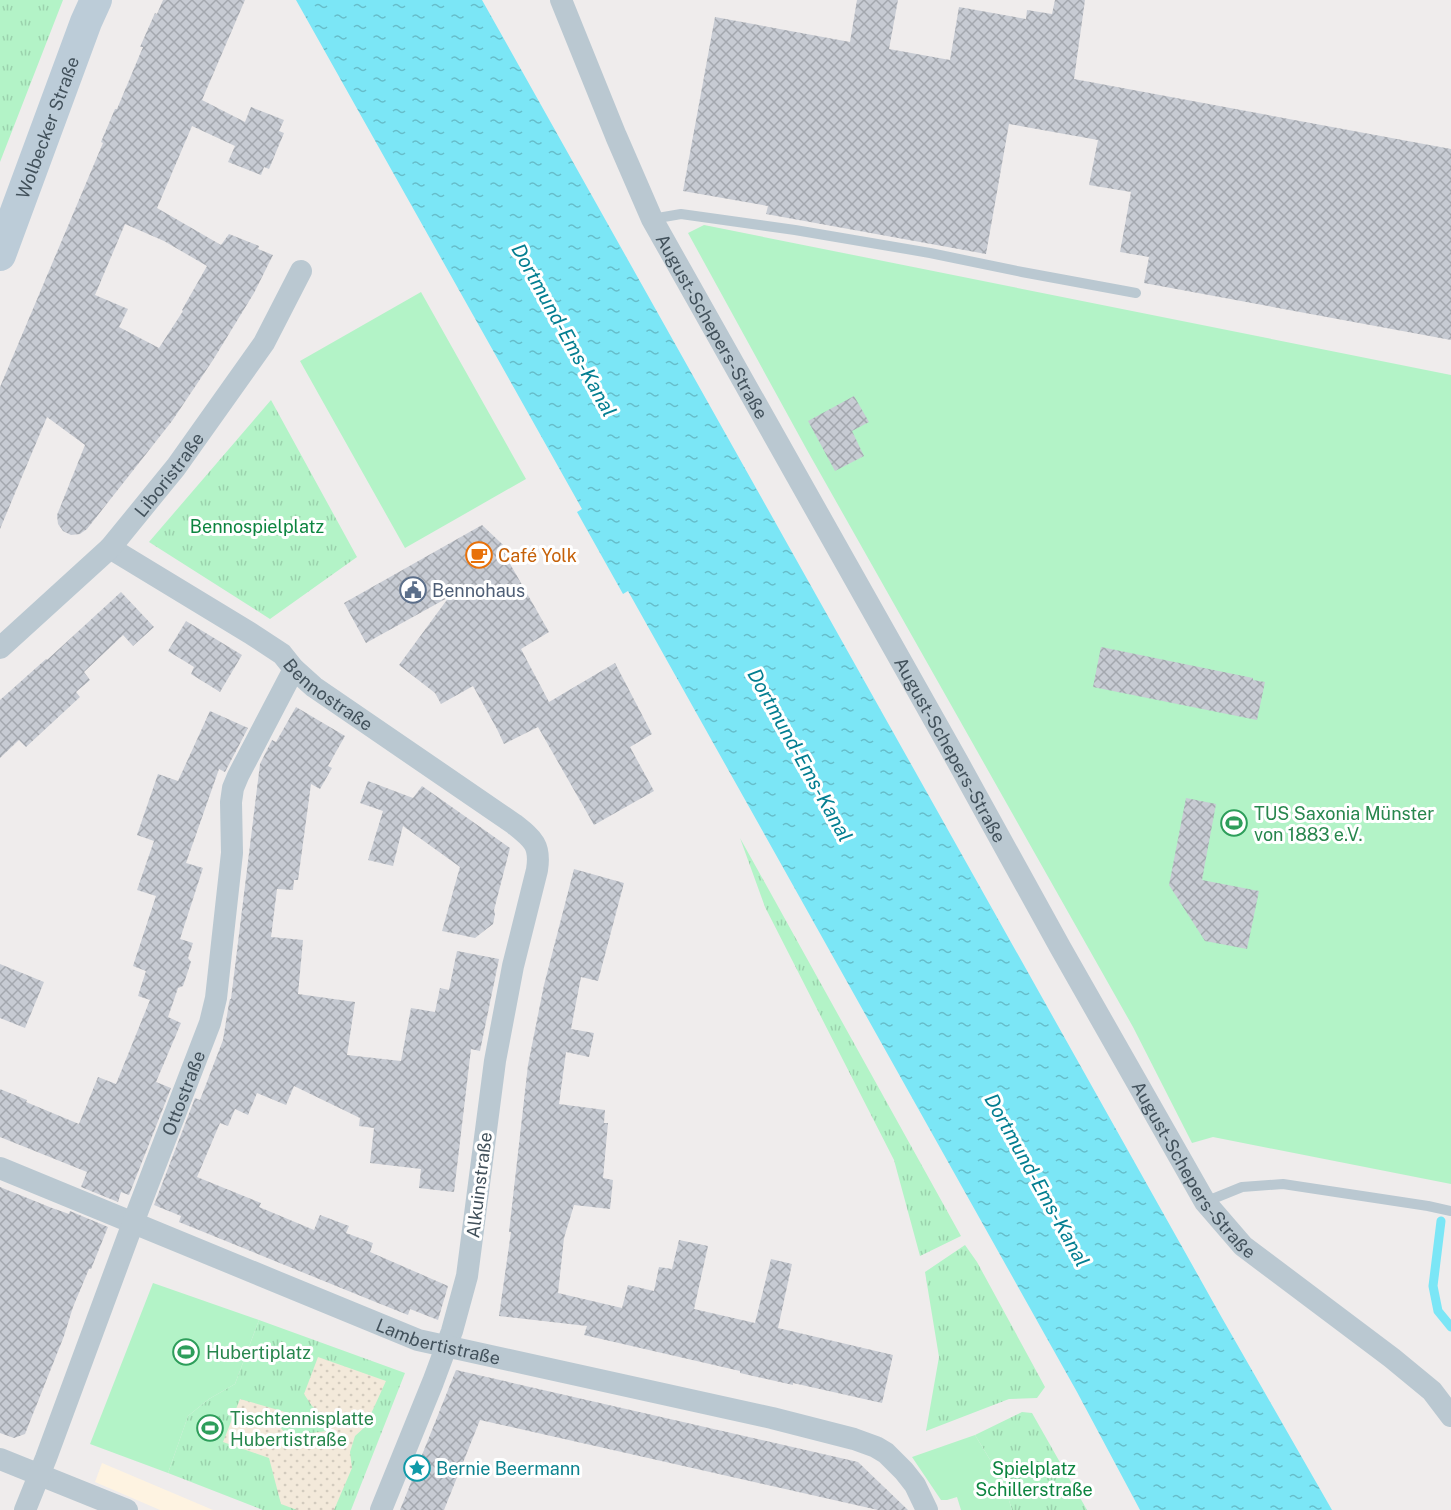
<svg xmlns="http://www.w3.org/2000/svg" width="1451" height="1510" font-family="'Public Sans',sans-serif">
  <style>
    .commercial { fill: #fef3e1 }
    .grass { fill: url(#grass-tufts) }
    .sand { fill: url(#sand-dots) }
    .pitch { fill: #b3f3c7 }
    .water { fill: url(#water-ripples) }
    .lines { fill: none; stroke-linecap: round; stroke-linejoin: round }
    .stream { stroke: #7be6f6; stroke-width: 9 }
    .building { fill: url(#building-cross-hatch); fill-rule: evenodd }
    .lane { stroke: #bac8d1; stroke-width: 10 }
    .street { stroke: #bac8d1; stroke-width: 22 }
    .secondary { stroke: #bcccd8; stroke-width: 32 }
    .labels { text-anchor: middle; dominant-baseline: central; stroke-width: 6; stroke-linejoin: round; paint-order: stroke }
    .street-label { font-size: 18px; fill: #42515b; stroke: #fff }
    .park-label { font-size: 18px; fill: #0c843f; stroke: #fff }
    .food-label { font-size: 18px; fill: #c56008; stroke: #fff; text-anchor: start }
    .service-label { font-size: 18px; fill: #4e5e75; stroke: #fff; text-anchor: start }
    .leisure-label { font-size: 18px; fill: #27864d; stroke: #fff; text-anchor: start }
    .culture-label { font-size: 18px; fill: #0d838f; stroke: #fff; text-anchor: start }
    .water-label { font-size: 20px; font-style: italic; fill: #037e91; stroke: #fff }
  </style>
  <defs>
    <pattern id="grass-tufts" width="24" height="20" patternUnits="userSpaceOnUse" patternTransform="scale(1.5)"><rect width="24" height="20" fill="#b3f3c7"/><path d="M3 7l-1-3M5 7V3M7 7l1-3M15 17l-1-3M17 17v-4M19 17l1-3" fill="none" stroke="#9bd2ad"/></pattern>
    <pattern id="sand-dots" width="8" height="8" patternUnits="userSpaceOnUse" patternTransform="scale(1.5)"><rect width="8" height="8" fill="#f3e9da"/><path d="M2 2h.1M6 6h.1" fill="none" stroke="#d2cabd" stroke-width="1.8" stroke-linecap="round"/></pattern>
    <pattern id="water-ripples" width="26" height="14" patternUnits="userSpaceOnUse" patternTransform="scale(1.5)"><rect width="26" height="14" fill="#7be6f6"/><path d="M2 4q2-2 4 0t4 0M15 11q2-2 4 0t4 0" fill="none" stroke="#66bdca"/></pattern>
    <pattern id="building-cross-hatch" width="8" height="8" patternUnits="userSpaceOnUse" patternTransform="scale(1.5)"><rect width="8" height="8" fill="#c7cbd3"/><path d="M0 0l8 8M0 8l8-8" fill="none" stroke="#a3a7ae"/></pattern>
  </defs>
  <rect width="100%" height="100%" fill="#efecec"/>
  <path class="commercial" d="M 102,1463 L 213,1510 L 160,1510 L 95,1482 Z"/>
  <path class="grass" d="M 0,0 L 63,0 L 0,162 Z
    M 271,400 L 357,557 L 270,619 L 149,542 Z
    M 740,838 L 961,1236 L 920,1256 L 894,1160 L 765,907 Z
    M 965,1245 L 977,1262 L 1045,1387 L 1037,1398 L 1009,1399 L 926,1431 L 939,1357 L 925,1272 Z
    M 259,1320 L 405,1373 L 351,1510 L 263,1510 L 168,1473 L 188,1416 L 209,1399 L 235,1384 Z
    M 1022,1412 L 1032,1413 L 1087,1510 L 1012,1510 L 1003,1481 L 975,1435 Z"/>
  <path class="sand" d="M 318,1357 L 386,1381 L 365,1427 L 355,1436 L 350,1452 L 352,1468 L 334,1510 L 297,1510 L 281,1504 L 269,1458 L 223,1442 L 240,1399 L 285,1412 L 279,1426 L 288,1436 L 327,1431 L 330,1422 L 312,1406 L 304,1394 Z"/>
  <path class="pitch" d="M 704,225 L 1451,375 L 1451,1184 L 1213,1137 L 1192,1143 L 1133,1027 L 807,450 L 688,233 Z
    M 421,292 L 526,479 L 405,548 L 300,361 Z
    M 153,1283 L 259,1320 L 235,1384 L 209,1399 L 188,1416 L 168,1473 L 90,1444 Z
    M 975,1435 L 1003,1481 L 1012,1510 L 961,1510 L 957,1497 L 947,1500 L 941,1500 L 912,1457 Z"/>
  <path class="water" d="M 296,0 L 482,0 L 1222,1318 L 1332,1510 L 1140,1510 L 1077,1392 L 628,591 L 623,594 L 577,512 L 582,509 Z"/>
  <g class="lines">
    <path class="stream" d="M 1441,1221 L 1433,1286 L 1438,1311 L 1451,1327"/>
  </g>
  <path class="building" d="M 163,0 L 245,0 L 202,100 L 245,122 L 251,107 L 284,120 L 279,131 L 284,133 L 269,169 L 264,167 L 261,175 L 228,162 L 235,146 L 192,126 L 157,208 L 221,245 L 229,234 L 259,246 L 258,249 L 273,255 L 254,293 L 213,360 L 172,421 L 87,529 L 80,534 L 71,535 L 63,531 L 58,524 L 57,515 L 85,445 L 47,417 L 0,529 L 0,387 L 103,143 L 101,142 L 115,109 L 117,109 L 143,47 L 140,47 L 155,13 L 157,14 ZM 125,224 L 164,241 L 207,266 L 182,310 L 183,311 L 159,348 L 119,327 L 128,309 L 95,295 Z
    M 857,0 L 898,0 L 889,49 L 950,60 L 959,7 L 1026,19 L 1027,10 L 1052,14 L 1055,0 L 1085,0 L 1074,79 L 1451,149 L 1451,340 L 1144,283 L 1149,257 L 1120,252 L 1131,192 L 1089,185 L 1098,140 L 1009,124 L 986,254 L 766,214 L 768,206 L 683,191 L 715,17 L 850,42 Z
    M 854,396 L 869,422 L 852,431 L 864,456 L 835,471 L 808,421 Z
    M 482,525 L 517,558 L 509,562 L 549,632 L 521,649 L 549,702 L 615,663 L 652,734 L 630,747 L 654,791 L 594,825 L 538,727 L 504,744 L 497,729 L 473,686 L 441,704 L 435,693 L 399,665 L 449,597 L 366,643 L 344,603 Z
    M 121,592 L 154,627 L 133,646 L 123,635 L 84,672 L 90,680 L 76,692 L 80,697 L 26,747 L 19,740 L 0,758 L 0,700 L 46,659 L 47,660 Z
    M 186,621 L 242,655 L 220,692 L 191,674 L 194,667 L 168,651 Z
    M 1101,647 L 1253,678 L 1253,680 L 1265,682 L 1257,720 L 1093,687 Z
    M 296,707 L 345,736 L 328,766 L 332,768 L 320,789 L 311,784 L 298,880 L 294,880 L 293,890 L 277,889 L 271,937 L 303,940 L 298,994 L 355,1002 L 347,1055 L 401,1061 L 411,1008 L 435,1012 L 440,988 L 449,990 L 457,951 L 499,959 L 480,1051 L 471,1049 L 454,1192 L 419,1188 L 421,1169 L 370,1163 L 374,1128 L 359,1126 L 360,1118 L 294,1086 L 286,1105 L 257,1093 L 248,1115 L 235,1109 L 228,1126 L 220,1123 L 197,1177 L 261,1203 L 259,1207 L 314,1230 L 320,1215 L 349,1226 L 346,1233 L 373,1243 L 370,1252 L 448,1286 L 438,1320 L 410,1309 L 408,1315 L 373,1301 L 179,1222 L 181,1216 L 154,1205 L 195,1098 L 200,1100 L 223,1040 L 229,1003 L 230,999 L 231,999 L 260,764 L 272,740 L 276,742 Z
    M 210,711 L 248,728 L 225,772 L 219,769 L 186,863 L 203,868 L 180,939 L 193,943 L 188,958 L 191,962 L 183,986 L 178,988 L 168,1017 L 181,1023 L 156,1082 L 171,1088 L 129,1195 L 121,1192 L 118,1202 L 81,1187 L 87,1172 L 0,1137 L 0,1089 L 27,1100 L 26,1102 L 79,1124 L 98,1077 L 116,1084 L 150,1000 L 138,996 L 146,971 L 133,966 L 156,896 L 137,890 L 154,841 L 137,835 L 158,774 L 178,781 Z
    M 368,781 L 413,798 L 422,786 L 510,848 L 494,910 L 495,914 L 493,924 L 475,938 L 442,931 L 460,867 L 403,826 L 393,866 L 368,860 L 383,811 L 360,803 Z
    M 1186,798 L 1216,804 L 1202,880 L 1259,891 L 1247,949 L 1205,941 L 1169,885 Z
    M 574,869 L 624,883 L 598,981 L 581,977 L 571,1029 L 594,1033 L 589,1057 L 566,1052 L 559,1104 L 605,1110 L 604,1123 L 608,1123 L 603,1178 L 613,1180 L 610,1209 L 574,1205 L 564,1238 L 558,1293 L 622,1308 L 628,1285 L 654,1291 L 659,1267 L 672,1269 L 679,1240 L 708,1246 L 694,1309 L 755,1323 L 771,1259 L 792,1264 L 778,1328 L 893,1355 L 882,1403 L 793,1383 L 793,1385 L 740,1373 L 740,1371 L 584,1335 L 587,1326 L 499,1316 L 511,1232 L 509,1232 L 528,1065 L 544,985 Z
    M 0,964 L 44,982 L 25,1028 L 0,1018 Z
    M 0,1187 L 52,1208 L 69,1214 L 70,1211 L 108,1227 L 91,1269 L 89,1269 L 73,1307 L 64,1336 L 25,1434 L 14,1438 L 0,1433 Z
    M 456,1370 L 858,1462 L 908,1510 L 878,1510 L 480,1420 L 444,1510 L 400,1510 Z"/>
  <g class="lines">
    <path class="lane" d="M 652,219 L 681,214 L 795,230 L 930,253 L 1022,272 L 1136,293
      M 1205,1202 L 1242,1187 L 1283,1184 L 1428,1206 L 1451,1211"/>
    <g class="street">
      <path id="s1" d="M 561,0 L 616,136 L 652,219 L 959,764 L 1060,947 L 1205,1202 L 1243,1246 L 1392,1358 L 1432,1391 L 1451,1416"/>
      <path id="s2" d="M 110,548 L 250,633 L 282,654 L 294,669 L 314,687 L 514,824 C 533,839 541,845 537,870 L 513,966 L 495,1061 L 467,1276 L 452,1331 L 433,1382 L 381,1510"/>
      <path id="s3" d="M 0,648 L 110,548 L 176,467 L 264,343 L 301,271"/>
      <path id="s4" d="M 0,1168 L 418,1340 L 772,1418 L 854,1439 L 876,1447 L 886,1453 L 904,1471 L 915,1485 L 927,1510"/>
      <path d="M 0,1459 L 127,1510"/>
      <path id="s5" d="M 25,1510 L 46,1458 L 133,1223 L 210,1023 L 216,998 L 232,853 L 231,802 L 233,788 L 238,776 L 294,669"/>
    </g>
    <path class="secondary" id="s6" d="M 0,255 L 86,22 L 96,0"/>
  </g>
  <defs>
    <g id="cafe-ring" transform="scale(1.35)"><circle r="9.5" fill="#fff" stroke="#e8710a" stroke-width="1.5"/><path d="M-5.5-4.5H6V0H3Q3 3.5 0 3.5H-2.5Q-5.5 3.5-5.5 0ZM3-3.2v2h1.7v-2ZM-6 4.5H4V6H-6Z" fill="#e8710a"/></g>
    <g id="civic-ring" transform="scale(1.35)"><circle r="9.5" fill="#fff" stroke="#5c6f8a" stroke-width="1.5"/><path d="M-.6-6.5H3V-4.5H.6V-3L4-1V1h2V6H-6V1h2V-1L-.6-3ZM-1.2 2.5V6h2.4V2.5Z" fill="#5c6f8a"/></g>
    <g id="stadium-ring" transform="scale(1.35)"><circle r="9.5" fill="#fff" stroke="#2e9e5b" stroke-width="1.5"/><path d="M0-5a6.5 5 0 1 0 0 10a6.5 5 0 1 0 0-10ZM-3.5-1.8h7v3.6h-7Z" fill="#2e9e5b"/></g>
    <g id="sight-ring" transform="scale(1.35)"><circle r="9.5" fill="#fff" stroke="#0f9aa8" stroke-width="1.5"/><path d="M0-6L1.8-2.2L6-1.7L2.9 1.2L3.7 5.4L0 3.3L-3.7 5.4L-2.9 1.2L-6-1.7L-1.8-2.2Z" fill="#0f9aa8"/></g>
  </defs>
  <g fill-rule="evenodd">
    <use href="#cafe-ring" x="479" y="555"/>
    <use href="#civic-ring" x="413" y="590"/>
    <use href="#stadium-ring" x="1234" y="823"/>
    <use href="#stadium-ring" x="186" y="1352"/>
    <use href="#stadium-ring" x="210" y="1428"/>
    <use href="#sight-ring" x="417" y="1468"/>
  </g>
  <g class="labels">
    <g class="street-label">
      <text stroke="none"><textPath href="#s6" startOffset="136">Wolbecker Straße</textPath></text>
      <text stroke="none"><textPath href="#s1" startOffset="360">August-Schepers-Straße</textPath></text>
      <text stroke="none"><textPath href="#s3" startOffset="243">Liboristraße</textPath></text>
      <text stroke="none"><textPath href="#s2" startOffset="264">Bennostraße</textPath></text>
      <text stroke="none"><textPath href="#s1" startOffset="846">August-Schepers-Straße</textPath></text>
      <text stroke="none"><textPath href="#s5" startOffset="446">Ottostraße</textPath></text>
      <text stroke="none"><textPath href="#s1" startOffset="1332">August-Schepers-Straße</textPath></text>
      <text transform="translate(479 1185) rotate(-83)">Alkuinstraße</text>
      <text stroke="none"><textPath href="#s4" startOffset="472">Lambertistraße</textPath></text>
    </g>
    <g class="park-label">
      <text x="257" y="526">Bennospielplatz</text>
      <text x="1034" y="1468">Spielplatz<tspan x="1034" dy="21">Schillerstraße</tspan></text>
    </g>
    <g class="food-label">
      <text x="498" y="555">Café Yolk</text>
    </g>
    <g class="service-label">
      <text x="432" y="590">Bennohaus</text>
    </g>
    <g class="leisure-label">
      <text x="1254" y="813">TUS Saxonia Münster<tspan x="1254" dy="21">von 1883 e.V.</tspan></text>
      <text x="206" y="1352">Hubertiplatz</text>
      <text x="230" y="1418">Tischtennisplatte<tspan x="230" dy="21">Hubertistraße</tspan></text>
    </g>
    <g class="culture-label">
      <text x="436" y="1468">Bernie Beermann</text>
    </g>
    <g class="water-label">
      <text transform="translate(564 330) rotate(61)">Dortmund-Ems-Kanal</text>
      <text transform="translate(800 755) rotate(61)">Dortmund-Ems-Kanal</text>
      <text transform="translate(1037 1180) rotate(61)">Dortmund-Ems-Kanal</text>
    </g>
  </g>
</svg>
